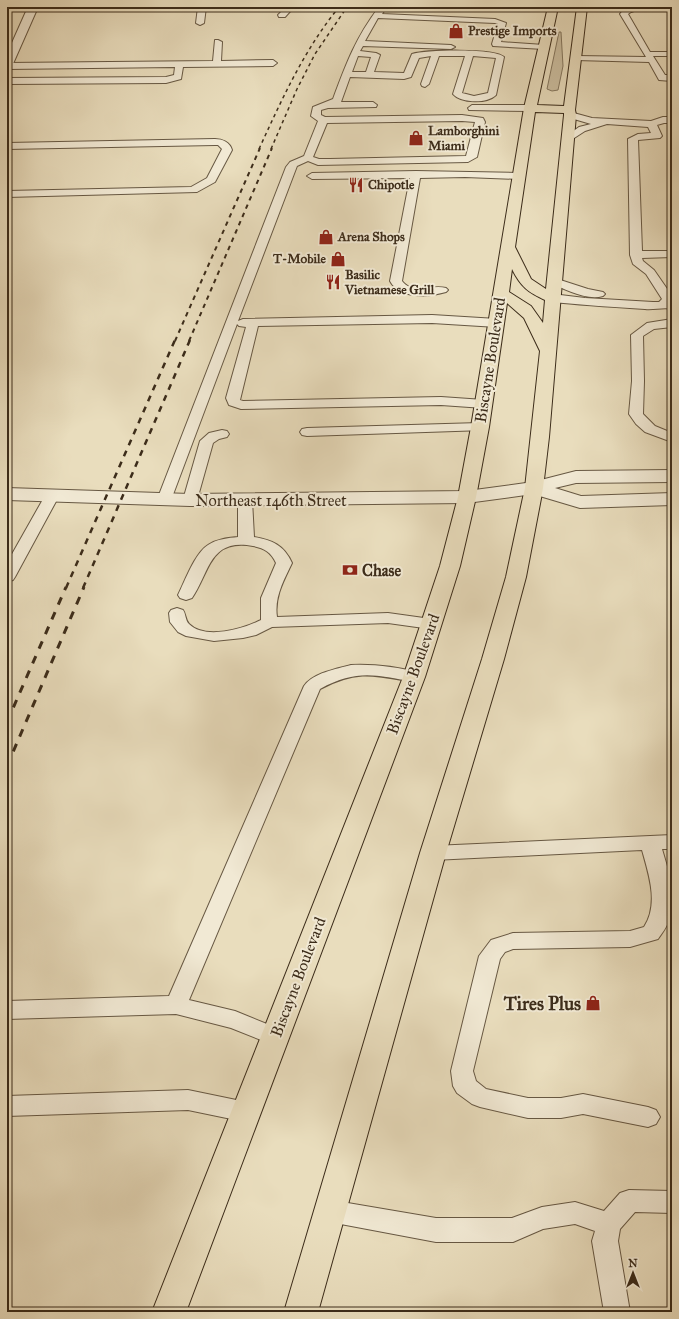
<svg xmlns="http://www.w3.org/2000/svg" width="679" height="1319" font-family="'IM FELL Great Primer',serif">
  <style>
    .green { fill: #ccbfa1; stroke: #84765e }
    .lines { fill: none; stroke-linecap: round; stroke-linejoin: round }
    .service-casing { stroke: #675843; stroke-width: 2 }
    .minor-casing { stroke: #675843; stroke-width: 2 }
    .primary-casing { stroke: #3c2c1a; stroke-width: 2 }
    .service { fill: #f1e9d4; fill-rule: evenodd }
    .minor { fill: #f1e9d4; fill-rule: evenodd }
    .primary { fill: #e9ddbd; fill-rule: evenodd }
    .rail-far3 { stroke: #3c2c1a; stroke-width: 1.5; stroke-dasharray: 3.5 3.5; stroke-linecap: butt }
    .rail-far2 { stroke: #3c2c1a; stroke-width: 2; stroke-dasharray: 4.5 4.5; stroke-linecap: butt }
    .rail-far1 { stroke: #3c2c1a; stroke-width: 2.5; stroke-dasharray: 6 6; stroke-linecap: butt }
    .rail { stroke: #3c2c1a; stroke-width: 3; stroke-dasharray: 8 8; stroke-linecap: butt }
    .labels { text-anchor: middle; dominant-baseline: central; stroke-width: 4; stroke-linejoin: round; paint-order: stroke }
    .far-poi-label { font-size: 13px; font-weight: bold; fill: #3c2c1a; stroke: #f1e9d4; text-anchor: start }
    .street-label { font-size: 16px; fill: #3c2c1a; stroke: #f1e9d4 }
    .poi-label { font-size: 16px; font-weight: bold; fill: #3c2c1a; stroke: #f1e9d4; text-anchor: start }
    .near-poi-label { font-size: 19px; font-weight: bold; fill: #3c2c1a; stroke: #f1e9d4; text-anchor: end }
  </style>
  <rect width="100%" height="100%" fill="#e9ddbd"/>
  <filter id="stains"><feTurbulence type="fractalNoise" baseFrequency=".005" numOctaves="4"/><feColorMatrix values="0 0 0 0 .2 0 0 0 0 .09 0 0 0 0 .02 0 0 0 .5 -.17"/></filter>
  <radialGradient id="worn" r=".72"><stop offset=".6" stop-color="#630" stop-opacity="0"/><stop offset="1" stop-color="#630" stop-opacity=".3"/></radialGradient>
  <path class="green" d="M 559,32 L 561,32 L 563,66 L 558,90 L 552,91 L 547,89 Z"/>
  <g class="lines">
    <g class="service-casing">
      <path id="service" d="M 198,7 L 206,7 L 204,23 L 200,25 L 196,23 Z
        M 286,7 L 294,7 L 285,17 L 279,17 L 278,15 Z
        M 379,7 L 387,7 L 382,14 L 495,19 L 506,23 L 501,42 L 544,45 L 548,47 L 544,49 L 493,46 L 492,44 L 498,24 L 495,23 L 378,18 L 365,41 L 451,45 L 455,47 L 451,49 L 363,46 L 360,51 L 376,53 L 380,55 L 374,72 L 404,73 L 412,54 C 426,50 494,48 504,57 L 496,95 C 487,104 461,103 453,94 L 465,56 L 439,56 L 429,84 L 425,87 L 422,86 L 421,84 L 431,56 L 419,58 L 411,77 L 404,79 L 350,77 L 341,102 L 373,102 L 377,105 L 376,107 L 328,108 L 321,110 L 321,115 L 325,117 L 462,115 L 483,118 L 485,122 L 477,157 L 468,162 L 318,165 L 308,161 L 297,166 L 238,321 L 243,319 L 432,315 L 497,319 L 501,320 L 503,323 L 501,326 L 497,327 L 432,323 L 258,326 L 240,400 L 243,401 L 441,397 L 484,400 L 489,401 L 491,404 L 489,407 L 484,408 L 441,405 L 241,409 L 229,405 L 226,398 L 246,327 L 239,326 L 237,324 L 171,500 L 169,503 L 164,504 L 159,503 L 157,500 L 286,167 L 290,162 L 304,156 L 318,121 L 311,116 L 313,107 L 333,99 C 346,64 356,37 379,7 ZM 358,56 L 371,57 L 366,72 L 352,72 ZM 473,56 L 496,58 L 488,93 L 474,96 L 462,93 ZM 462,121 L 475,122 L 466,156 L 330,159 L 319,159 L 313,157 L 327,123 Z
        M 631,7 L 646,7 L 631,12 L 628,14 L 650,52 L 672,52 L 672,56 L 653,56 L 665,75 L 672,75 L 672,81 L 659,80 L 649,62 L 576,60 L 572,58 L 576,56 L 646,57 L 620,14 L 625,8 Z
        M 215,40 L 218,40 L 222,42 L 221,61 L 273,60 L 277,63 L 273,66 L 183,67 L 181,79 L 166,83 L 7,84 L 7,78 L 166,77 L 174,75 L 175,67 L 7,69 L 7,63 L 213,61 Z
        M 472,105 L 530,105 L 534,108 L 530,111 L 469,110 L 468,108 Z
        M 570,112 L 592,118 L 651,121 L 663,117 L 672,117 L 672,123 L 664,123 L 657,125 L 662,136 L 660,138 L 638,140 L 642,251 L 672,251 L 672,257 L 642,258 L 643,261 L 654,270 L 672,296 L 672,309 C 664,307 654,310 645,309 C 614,307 583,305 552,302 L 548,300 L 546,298 L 548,296 L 552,294 L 585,298 L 653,302 L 659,302 L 662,299 L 646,274 L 633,264 L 630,255 L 628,139 L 638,134 L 651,133 L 648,127 L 607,124 L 585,131 L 568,142 L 563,139 L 565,137 L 579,127 L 591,124 L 567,117 L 565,115 L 567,113 Z
        M 215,139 C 222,139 230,142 232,150 L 215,182 L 197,192 L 7,197 L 7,191 L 191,187 L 207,178 L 222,149 L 218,145 L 215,145 L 7,149 L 7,143 Z
        M 416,171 L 519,173 L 524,176 L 519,179 L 465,177 L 420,178 L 402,281 C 413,295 432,284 446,288 L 448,290 L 446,292 C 429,297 399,299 390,281 L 410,178 L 312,179 L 307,176 L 312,173 Z
        M 554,278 L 588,289 L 603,292 L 605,294 L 603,296 C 587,301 565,289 550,283 L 548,281 L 550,279 Z
        M 672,319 L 672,327 L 654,329 L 643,336 L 644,381 L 643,414 L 655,426 L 672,433 L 672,442 L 645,432 L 636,424 L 629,414 L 632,381 L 631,335 L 647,323 Z
        M 480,423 L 485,424 L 487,427 L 485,430 L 307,436 L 302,435 L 300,432 L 302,429 L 307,428 Z
        M 222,430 L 227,431 L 229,434 L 227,437 L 219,439 L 213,443 L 197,500 L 195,503 L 190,504 L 185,503 L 183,500 L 200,441 L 209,433 Z
        M 53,490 L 58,491 L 60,494 L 15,577 L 13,580 L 7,582 L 7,563 L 46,494 L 48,491 Z
        M 245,496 L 250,497 L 252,500 L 254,537 C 272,540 284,545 292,563 C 284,580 274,597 277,617 L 388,613 L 431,619 L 437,621 L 439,624 L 437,627 L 431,629 L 388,623 L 272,627 L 256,635 L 243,638 L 214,641 L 186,636 L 178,632 L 170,622 L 169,613 L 171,610 L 177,608 L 183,610 C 186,614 185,620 189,624 C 205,640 243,629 261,620 L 261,598 L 276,563 C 271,552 264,548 253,546 C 209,538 210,572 192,598 L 186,600 L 180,598 L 178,595 C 185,581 195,553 208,545 C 217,539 228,538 238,537 L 238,500 L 240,497 Z
        M 351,665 C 374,664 398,667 420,673 L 423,677 L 420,681 L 414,682 C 375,675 357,669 320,689 L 189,1000 L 235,1011 L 284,1031 L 287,1037 L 284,1043 L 276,1046 L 231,1028 L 176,1014 L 7,1019 L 7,1001 L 169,996 L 304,686 C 313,673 336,669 351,665 Z
        M 672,835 L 672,849 L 662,849 C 668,870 678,898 669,920 C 667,927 662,933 658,939 L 630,947 L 513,949 L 505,952 L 500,959 L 473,1071 L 476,1081 L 486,1089 L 528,1098 L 561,1098 L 583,1094 L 648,1107 L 656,1110 L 660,1117 L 656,1124 L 648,1127 L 583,1114 L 561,1118 L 528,1118 L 480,1107 L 472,1104 L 457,1093 L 453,1086 L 451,1071 L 479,956 L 491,940 L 513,933 L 630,931 L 644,927 C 659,904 649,875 642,850 L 433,860 L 426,858 L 423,853 L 426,848 L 433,846 Z
        M 188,1090 L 246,1102 L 254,1105 L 258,1112 L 254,1119 L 246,1122 L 188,1110 L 7,1116 L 7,1096 Z
        M 629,1190 L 672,1191 L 672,1213 L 635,1212 L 620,1229 L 618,1241 L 630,1312 L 604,1312 L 592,1241 L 595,1231 L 575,1224 L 543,1229 L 513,1242 L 436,1242 L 330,1222 L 321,1219 L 317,1211 L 321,1203 L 330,1200 L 436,1218 L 512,1218 L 542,1207 L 575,1202 L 604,1211 L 620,1193 Z"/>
    </g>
    <g class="minor-casing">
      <path id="minor" d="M 28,7 L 38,7 L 12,66 L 7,69 L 7,54 Z
        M 672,470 L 672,482 L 576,483 L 555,488 L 581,496 L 672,493 L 672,505 L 580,508 L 533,494 L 467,503 L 190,506 L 7,500 L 7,488 L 190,494 L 467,491 L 533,482 L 576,471 Z"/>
    </g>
    <g class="primary-casing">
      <path id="primary" d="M 548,7 L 558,7 L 537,105 L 564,106 L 577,7 L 587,7 L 575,110 L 576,115 L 549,437 L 543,488 L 526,577 L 504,659 L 446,853 L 318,1312 L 284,1312 L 420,853 L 482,659 L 506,577 L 525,488 L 540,351 L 524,318 L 507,303 L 489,427 L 476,497 L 460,566 L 425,677 L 186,1312 L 152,1312 L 403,677 L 440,566 L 458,497 L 471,427 L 524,108 ZM 535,112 L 564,113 L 564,115 L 546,289 L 531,279 L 515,247 ZM 512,269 C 521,287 528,292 545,300 L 543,323 L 531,306 L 509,292 Z"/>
    </g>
    <use href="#service" class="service"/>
    <use href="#minor" class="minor"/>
    <use href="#primary" class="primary"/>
    <path class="rail-far3" d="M 259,149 C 282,99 304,50 339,7
      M 271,149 L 297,89 L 315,54 L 347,7"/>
    <path class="rail-far2" d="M 175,341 L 260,148
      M 189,341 L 272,148"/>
    <path class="rail-far1" d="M 66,588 L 175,340
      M 83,588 L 190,340"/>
    <path class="rail" d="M 7,722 L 66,587
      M 7,766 L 84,587"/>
  </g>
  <defs>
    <g id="shop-bare" transform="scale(1.2)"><path d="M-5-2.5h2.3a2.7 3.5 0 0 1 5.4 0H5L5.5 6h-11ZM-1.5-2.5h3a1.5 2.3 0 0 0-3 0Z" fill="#8f2418" stroke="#f1e9d4" stroke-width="2.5" paint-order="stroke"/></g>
    <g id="restaurant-bare" transform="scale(1.2)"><path d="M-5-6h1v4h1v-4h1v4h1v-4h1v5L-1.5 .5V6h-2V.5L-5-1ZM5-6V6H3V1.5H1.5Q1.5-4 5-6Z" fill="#8f2418" stroke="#f1e9d4" stroke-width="2.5" paint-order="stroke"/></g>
    <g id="bank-bare" transform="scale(1.2)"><path d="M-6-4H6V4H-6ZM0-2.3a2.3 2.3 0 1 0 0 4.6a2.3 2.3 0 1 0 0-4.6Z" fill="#8f2418" stroke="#f1e9d4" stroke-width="2.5" paint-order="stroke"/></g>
  </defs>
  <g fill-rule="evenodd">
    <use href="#shop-bare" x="456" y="31"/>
    <use href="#shop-bare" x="416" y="138"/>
    <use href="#restaurant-bare" x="356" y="185"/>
    <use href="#shop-bare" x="326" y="237"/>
    <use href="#shop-bare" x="338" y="259"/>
    <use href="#restaurant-bare" x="333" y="282"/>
    <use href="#bank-bare" x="350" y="570"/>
    <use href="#shop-bare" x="593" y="1003"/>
  </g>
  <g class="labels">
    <g class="far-poi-label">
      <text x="468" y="31">Prestige Imports</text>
      <text x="428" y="131">Lamborghini<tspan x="428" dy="15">Miami</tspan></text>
      <text x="368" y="185">Chipotle</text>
      <text x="338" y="237">Arena Shops</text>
      <text x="326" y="259" text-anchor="end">T-Mobile</text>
      <text x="345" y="275">Basilic<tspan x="345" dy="15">Vietnamese Grill</tspan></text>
    </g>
    <g class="street-label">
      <text transform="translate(490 360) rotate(-81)">Biscayne Boulevard</text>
      <text x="271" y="500">Northeast 146th Street</text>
      <text transform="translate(413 674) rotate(-70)">Biscayne Boulevard</text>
      <text transform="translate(298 977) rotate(-69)">Biscayne Boulevard</text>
    </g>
    <g class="poi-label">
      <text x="362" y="570">Chase</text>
    </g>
    <g class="near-poi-label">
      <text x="581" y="1003">Tires Plus</text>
    </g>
  </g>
  <rect width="679" height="1319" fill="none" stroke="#e9ddbd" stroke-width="24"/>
  <rect x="8" y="8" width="663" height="1303" fill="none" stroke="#3c2c1a" stroke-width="2"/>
  <rect x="12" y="12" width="655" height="1295" fill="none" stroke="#3c2c1a"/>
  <g transform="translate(633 1273)" stroke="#f1e9d4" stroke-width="3" paint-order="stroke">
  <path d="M0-3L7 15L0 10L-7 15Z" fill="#3c2c1a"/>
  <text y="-6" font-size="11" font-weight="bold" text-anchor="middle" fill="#3c2c1a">N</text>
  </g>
  <rect width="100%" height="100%" filter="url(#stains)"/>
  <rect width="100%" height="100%" fill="url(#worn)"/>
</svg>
